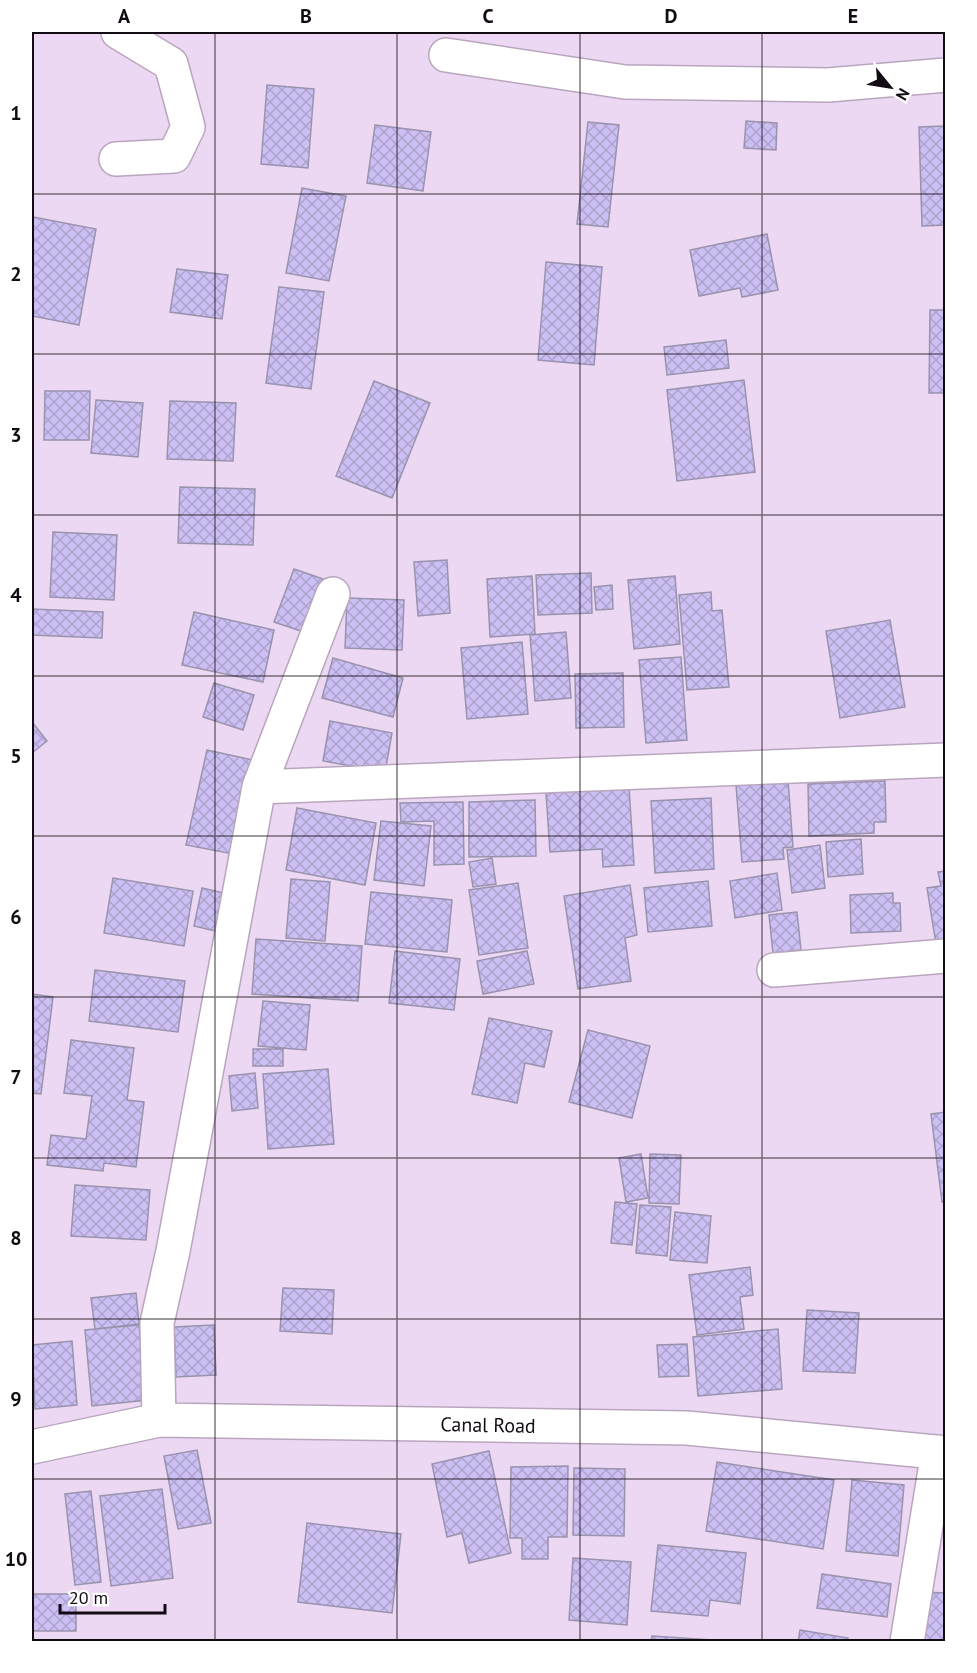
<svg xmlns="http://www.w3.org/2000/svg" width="977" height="1673" font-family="'PT Sans',sans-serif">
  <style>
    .building { fill: url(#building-cross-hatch); stroke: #9a93ae; stroke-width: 1.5 }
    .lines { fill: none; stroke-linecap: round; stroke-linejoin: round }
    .street-casing { stroke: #b9a6be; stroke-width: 36 }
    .street { stroke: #fff; stroke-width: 33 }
    .grid { fill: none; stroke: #120b13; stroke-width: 1.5; stroke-opacity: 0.55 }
    .labels { text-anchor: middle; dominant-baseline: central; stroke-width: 6; stroke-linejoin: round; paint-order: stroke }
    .street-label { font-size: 20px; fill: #120b13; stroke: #fff }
    .neatline { fill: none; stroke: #120b13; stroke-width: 2 }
    .grid-label { font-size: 20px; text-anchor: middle; font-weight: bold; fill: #120b13 }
  </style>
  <defs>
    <pattern id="building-cross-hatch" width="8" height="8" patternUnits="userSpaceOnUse" patternTransform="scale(1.5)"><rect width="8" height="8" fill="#ccbff3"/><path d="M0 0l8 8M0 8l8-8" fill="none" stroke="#aea3cf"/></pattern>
  </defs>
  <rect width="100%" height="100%" fill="#ecd8f2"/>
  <path class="building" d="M 267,85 L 314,89 L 308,168 L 261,164 Z
    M 746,121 L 777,123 L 776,150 L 744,148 Z
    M 588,122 L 619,125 L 608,227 L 577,224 Z
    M 375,125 L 431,132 L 423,191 L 367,183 Z
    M 946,126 L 946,225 L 922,226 L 919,127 Z
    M 302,188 L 346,196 L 329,281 L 286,273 Z
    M 33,217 L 96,229 L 79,325 L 32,316 Z
    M 767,234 L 778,290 L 742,297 L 740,288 L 699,296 L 690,250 Z
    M 546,262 L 602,267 L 594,365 L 538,360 Z
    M 177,269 L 228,275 L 222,319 L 170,312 Z
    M 279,287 L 324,292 L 311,389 L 266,383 Z
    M 930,310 L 946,310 L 946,393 L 929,393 Z
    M 726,340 L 729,368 L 667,375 L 664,347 Z
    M 744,380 L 755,472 L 677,481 L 667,390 Z
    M 374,381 L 430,403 L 392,498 L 336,476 Z
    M 45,391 L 90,391 L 89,440 L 44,440 Z
    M 96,400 L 143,403 L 138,457 L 91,453 Z
    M 170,401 L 236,403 L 233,461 L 167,459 Z
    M 180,487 L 255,489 L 253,545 L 178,543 Z
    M 53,532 L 117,535 L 114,600 L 50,597 Z
    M 447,560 L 450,613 L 418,616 L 414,562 Z
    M 294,569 L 323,579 L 304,632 L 274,622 Z
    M 591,573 L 592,613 L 538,615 L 536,575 Z
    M 532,576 L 535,634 L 490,637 L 487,579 Z
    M 675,576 L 680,644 L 634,649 L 628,580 Z
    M 612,585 L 613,609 L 596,610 L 594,587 Z
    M 711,592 L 712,611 L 722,610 L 729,687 L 687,690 L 679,595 Z
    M 347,598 L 404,600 L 402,650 L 345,648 Z
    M 32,609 L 103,612 L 102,638 L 32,635 Z
    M 194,612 L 274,630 L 263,682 L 182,665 Z
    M 890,620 L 905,707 L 840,718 L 826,631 Z
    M 566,632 L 571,698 L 535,701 L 530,635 Z
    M 522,642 L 528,714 L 467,719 L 461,648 Z
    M 681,657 L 687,740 L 646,743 L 639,660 Z
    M 333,658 L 403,678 L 393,717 L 322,698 Z
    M 623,673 L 624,727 L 576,728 L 575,674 Z
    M 214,683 L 254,695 L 243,730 L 203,717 Z
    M 330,721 L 392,733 L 385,772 L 323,761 Z
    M 32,722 L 47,741 L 32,753 Z
    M 207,750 L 253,760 L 233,854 L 186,845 Z
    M 788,780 L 793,847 L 783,848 L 784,859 L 742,862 L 736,785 Z
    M 885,781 L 886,822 L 874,822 L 874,833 L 809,836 L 808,784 Z
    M 629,787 L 634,865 L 603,867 L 602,849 L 550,852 L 546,793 Z
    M 711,798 L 714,869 L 655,873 L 651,801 Z
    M 535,800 L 536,856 L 469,857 L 469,802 Z
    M 463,802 L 464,864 L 434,865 L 434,821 L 401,822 L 400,803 Z
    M 297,808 L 376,823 L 365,885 L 286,870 Z
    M 381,821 L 431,826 L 424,886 L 374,880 Z
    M 861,839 L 863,874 L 828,877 L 826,842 Z
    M 820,845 L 825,888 L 792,893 L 787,850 Z
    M 492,858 L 496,884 L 473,887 L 469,862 Z
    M 946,871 L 946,943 L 936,944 L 927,888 L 941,886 L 938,872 Z
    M 777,873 L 782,910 L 735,918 L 730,881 Z
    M 113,878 L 193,891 L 184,946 L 104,933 Z
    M 291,879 L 330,882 L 325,941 L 286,938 Z
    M 708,881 L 712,926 L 648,932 L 644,888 Z
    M 518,883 L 528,948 L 479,955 L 469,890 Z
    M 630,885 L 637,935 L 625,938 L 631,981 L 578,989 L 564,896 Z
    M 202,888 L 228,894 L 220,932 L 194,926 Z
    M 371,892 L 452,900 L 447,952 L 365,944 Z
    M 893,893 L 893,903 L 900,903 L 901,931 L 851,933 L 850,895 Z
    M 797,912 L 801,950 L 773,953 L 769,915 Z
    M 256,939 L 362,946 L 358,1001 L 252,994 Z
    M 395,951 L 460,959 L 454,1010 L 389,1003 Z
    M 527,951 L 534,984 L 483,994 L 477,961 Z
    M 95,970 L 185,981 L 178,1032 L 89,1021 Z
    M 32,994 L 53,997 L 41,1094 L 32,1093 Z
    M 263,1001 L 310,1005 L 306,1050 L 258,1046 Z
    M 489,1018 L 552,1031 L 544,1067 L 525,1063 L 517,1103 L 472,1094 Z
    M 588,1030 L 650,1046 L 632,1118 L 569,1102 Z
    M 71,1040 L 134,1048 L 127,1100 L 144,1102 L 136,1167 L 104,1163 L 103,1171 L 47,1165 L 51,1135 L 86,1139 L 92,1096 L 64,1093 Z
    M 253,1049 L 283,1049 L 283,1066 L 253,1066 Z
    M 328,1069 L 334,1144 L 268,1149 L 263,1074 Z
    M 255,1073 L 258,1108 L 232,1111 L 229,1076 Z
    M 946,1112 L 946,1201 L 942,1202 L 931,1114 Z
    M 641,1154 L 648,1198 L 626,1202 L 619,1158 Z
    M 650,1154 L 681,1155 L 679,1204 L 649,1203 Z
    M 75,1185 L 150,1190 L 146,1240 L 71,1236 Z
    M 615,1202 L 637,1204 L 632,1245 L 611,1243 Z
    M 640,1205 L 671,1207 L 667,1256 L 636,1253 Z
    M 675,1212 L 711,1216 L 707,1263 L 670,1260 Z
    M 750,1267 L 753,1295 L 740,1297 L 744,1329 L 697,1335 L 689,1275 Z
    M 283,1288 L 334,1290 L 332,1334 L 280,1331 Z
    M 136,1293 L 139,1324 L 95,1329 L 91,1298 Z
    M 807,1310 L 859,1313 L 855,1373 L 803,1371 Z
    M 139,1325 L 147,1400 L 92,1406 L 85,1330 Z
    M 214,1325 L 216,1375 L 176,1377 L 174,1327 Z
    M 778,1329 L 782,1389 L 698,1396 L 693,1337 Z
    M 72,1341 L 77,1405 L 35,1409 L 32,1345 Z
    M 687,1344 L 689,1376 L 659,1377 L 657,1345 Z
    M 197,1450 L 211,1523 L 178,1529 L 164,1456 Z
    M 489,1451 L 511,1553 L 469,1563 L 462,1533 L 447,1537 L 432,1464 Z
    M 717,1462 L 834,1480 L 823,1549 L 706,1531 Z
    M 568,1466 L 567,1537 L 548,1537 L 548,1559 L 522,1559 L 522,1538 L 510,1538 L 511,1467 Z
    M 574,1468 L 625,1469 L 624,1536 L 573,1535 Z
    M 852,1480 L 904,1485 L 898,1556 L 846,1551 Z
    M 162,1489 L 173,1578 L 111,1586 L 100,1496 Z
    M 91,1491 L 101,1582 L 75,1585 L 65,1494 Z
    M 307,1523 L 401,1534 L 392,1613 L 298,1602 Z
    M 658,1545 L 746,1553 L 740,1604 L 710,1600 L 708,1616 L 651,1611 Z
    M 573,1558 L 631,1562 L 627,1625 L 569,1620 Z
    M 822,1574 L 891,1584 L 887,1617 L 817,1608 Z
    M 922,1592 L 946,1593 L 946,1642 L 919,1642 Z
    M 32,1594 L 76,1594 L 76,1631 L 32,1631 Z
    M 800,1630 L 848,1638 L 847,1642 L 798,1642 Z
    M 652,1636 L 712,1640 L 712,1642 L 651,1642 Z"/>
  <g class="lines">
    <g class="street-casing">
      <path id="street" d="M 446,55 L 625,82 L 828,85 L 946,75
        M 116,159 L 174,156 L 188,127 L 171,64 L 118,32
        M 259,787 L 946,760
        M 774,970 L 946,956
        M 159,1420 L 157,1323 L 173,1251 L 259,787 L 333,594
        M 32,1447 L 159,1420 L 687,1428 L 946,1453
        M 907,1642 L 938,1452"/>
    </g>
    <use href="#street" class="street"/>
  </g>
  <path class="grid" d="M 215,32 L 215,1642M 397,32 L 397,1642M 580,32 L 580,1642M 762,32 L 762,1642M 32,194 L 946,194M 32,354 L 946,354M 32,515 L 946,515M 32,676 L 946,676M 32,836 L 946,836M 32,997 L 946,997M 32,1158 L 946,1158M 32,1319 L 946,1319M 32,1479 L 946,1479"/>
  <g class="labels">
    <g class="street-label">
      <text transform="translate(488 1425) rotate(1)">Canal Road</text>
    </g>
  </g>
  <rect width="977" height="1673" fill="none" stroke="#ffffff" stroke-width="66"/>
  <g transform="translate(890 87) rotate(120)" stroke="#ffffff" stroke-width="4.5" paint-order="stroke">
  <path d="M0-4.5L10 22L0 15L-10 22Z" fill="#120b13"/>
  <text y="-9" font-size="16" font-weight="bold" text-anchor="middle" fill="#120b13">N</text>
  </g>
  <path d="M60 1604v9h105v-9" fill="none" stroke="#120b13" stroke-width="3"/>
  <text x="69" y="1604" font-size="18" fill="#120b13" stroke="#ffffff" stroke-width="4.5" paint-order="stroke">20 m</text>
  <rect x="33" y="33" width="911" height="1607" class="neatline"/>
  <g class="grid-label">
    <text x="124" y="23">A</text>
    <text x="306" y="23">B</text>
    <text x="488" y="23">C</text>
    <text x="671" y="23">D</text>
    <text x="853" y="23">E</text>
    <text x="16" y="120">1</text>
    <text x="16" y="281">2</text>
    <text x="16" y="442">3</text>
    <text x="16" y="602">4</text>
    <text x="16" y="763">5</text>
    <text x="16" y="924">6</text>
    <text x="16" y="1084">7</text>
    <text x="16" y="1245">8</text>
    <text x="16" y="1406">9</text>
    <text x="16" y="1566">10</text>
  </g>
</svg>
